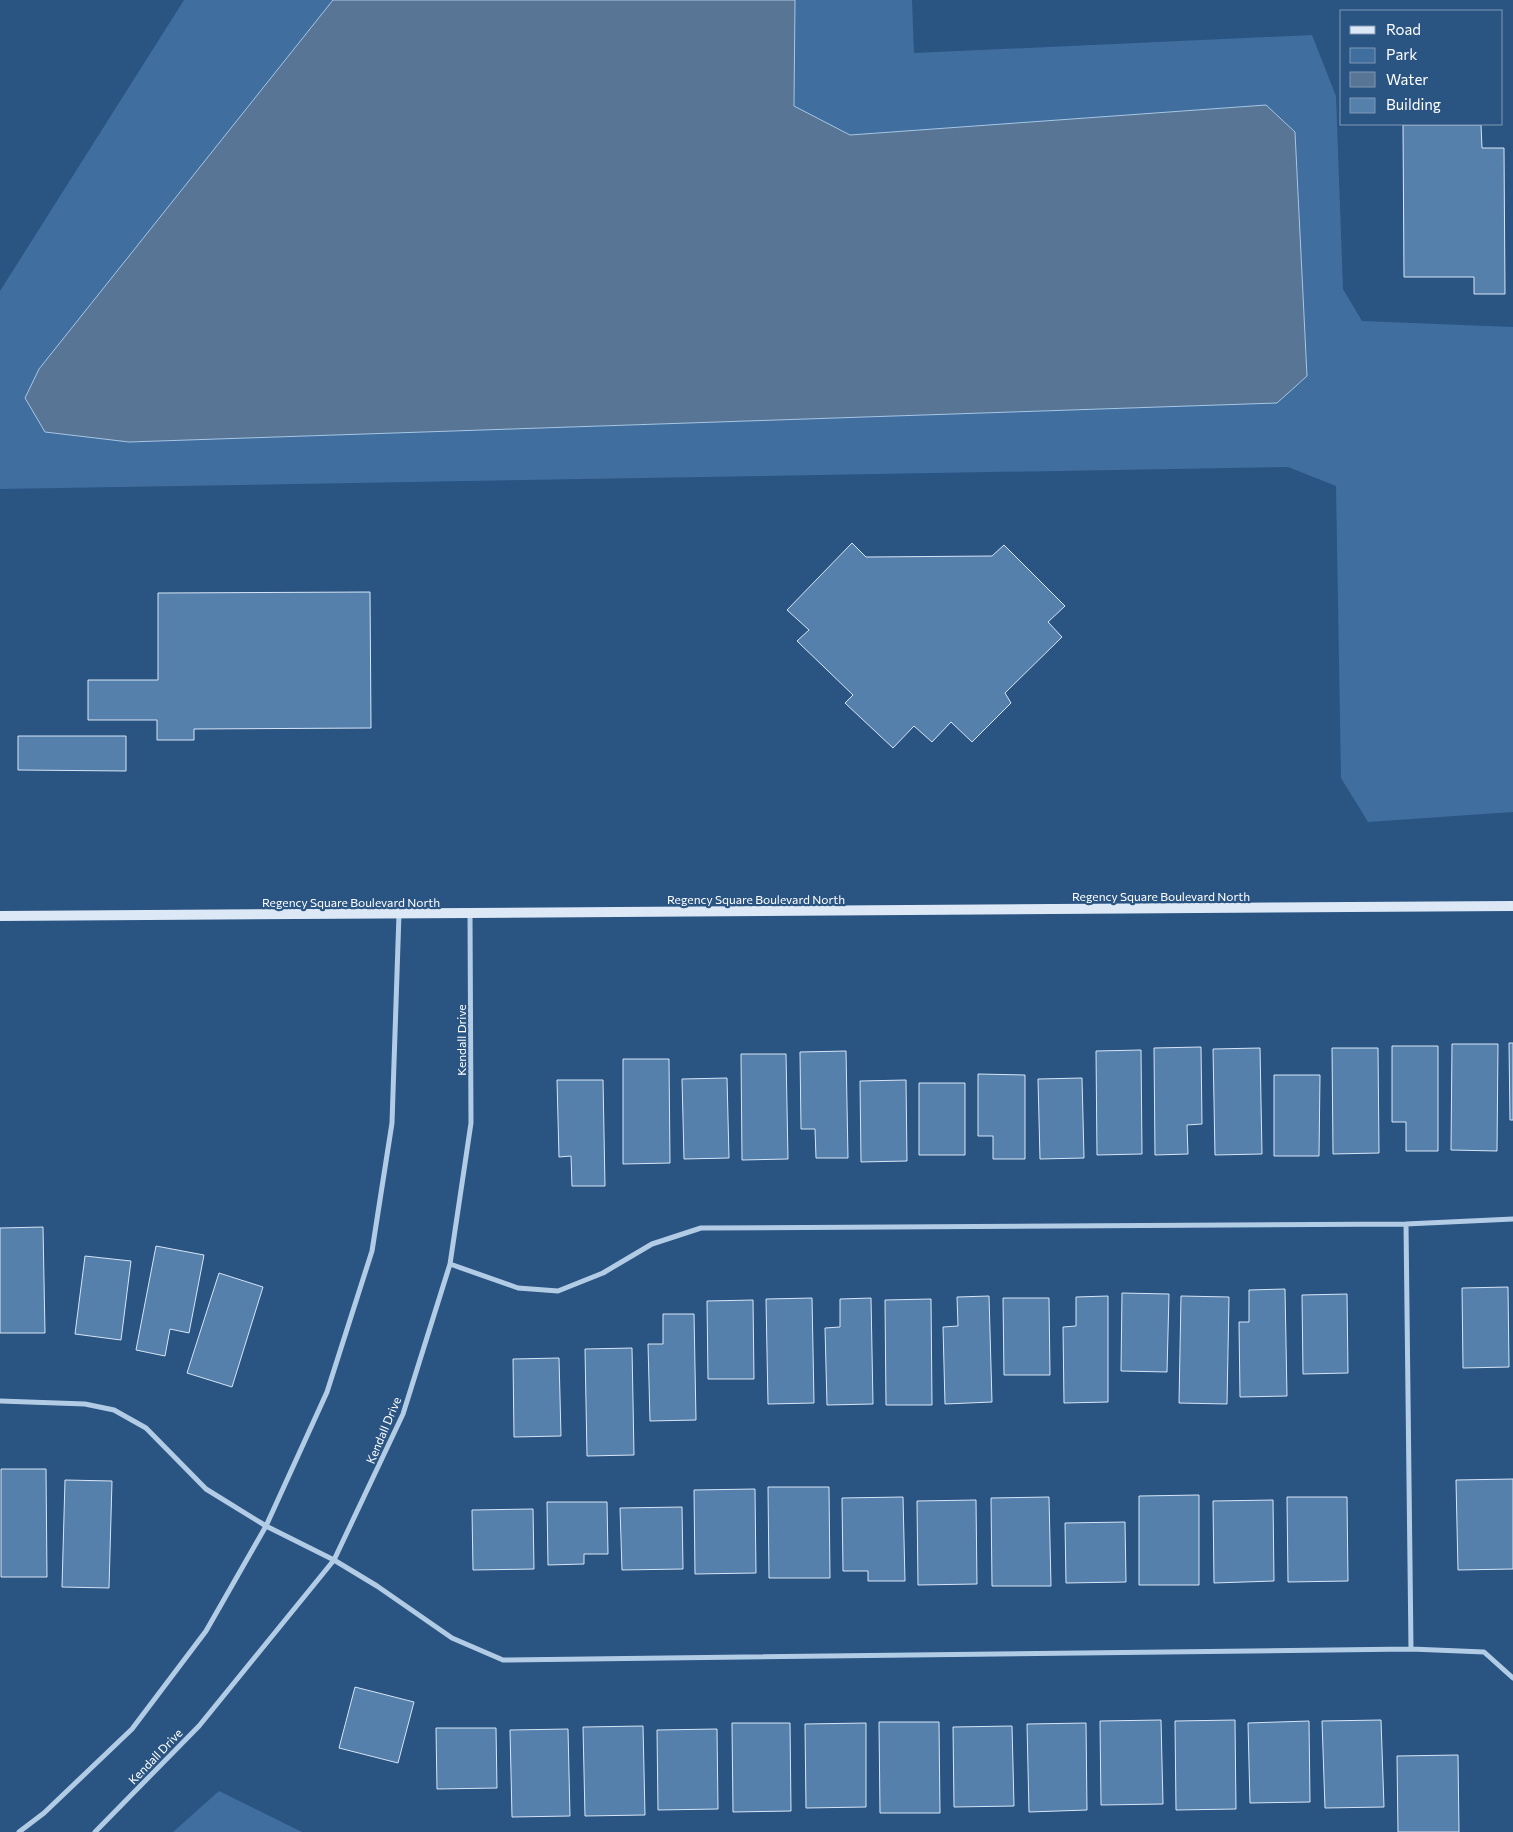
<svg xmlns="http://www.w3.org/2000/svg" width="1513" height="1832" font-family="Commissioner,sans-serif">
  <style>
    .green { fill: #3f6e9f }
    .water { fill: #597595; stroke: #a8c7e6 }
    .building { fill: #5680ac; stroke: #d6e5f5 }
    .lines { fill: none; stroke-linecap: round; stroke-linejoin: round }
    .street { stroke: #b3cce6; stroke-width: 5 }
    .secondary { stroke: #dce8f6; stroke-width: 10 }
    .labels { text-anchor: middle; dominant-baseline: central; stroke-width: 4.5; stroke-linejoin: round; paint-order: stroke }
    .street-label { font-size: 12px; fill: #fff; stroke: #2a5482 }
  </style>
  <rect width="100%" height="100%" fill="#2a5482"/>
  <path class="green" d="M 184,0 L 333,0 L 39,369 L 45,432 L 129,442 L 1277,403 L 1307,376 L 1295,132 L 1266,105 L 850,135 L 794,106 L 795,0 L 912,0 L 914,53 L 1312,35 L 1336,96 L 1343,289 L 1362,321 L 1513,327 L 1513,812 L 1368,822 L 1341,778 L 1336,486 L 1288,467 L 0,489 L 0,291 Z
    M 219,1791 L 302,1832 L 173,1832 Z"/>
  <path class="water" d="M 333,0 L 795,0 L 794,106 L 850,135 L 1266,105 L 1295,132 L 1307,376 L 1277,403 L 129,442 L 45,432 L 25,398 L 39,369 Z"/>
  <path class="building" d="M 1403,125 L 1481,125 L 1482,148 L 1504,148 L 1505,294 L 1474,294 L 1474,277 L 1404,277 Z
    M 852,543 L 866,557 L 992,556 L 1004,545 L 1065,606 L 1048,622 L 1062,637 L 1005,693 L 1011,703 L 972,742 L 951,722 L 932,742 L 914,726 L 893,748 L 845,703 L 853,695 L 797,641 L 809,630 L 787,610 Z
    M 370,592 L 371,728 L 194,729 L 194,740 L 157,740 L 157,720 L 88,720 L 88,680 L 158,680 L 158,593 Z
    M 18,736 L 126,736 L 126,771 L 18,770 Z
    M 1509,1043 L 1513,1043 L 1513,1120 L 1510,1120 Z
    M 1452,1044 L 1498,1044 L 1497,1151 L 1451,1150 Z
    M 1392,1046 L 1438,1046 L 1438,1151 L 1406,1151 L 1406,1122 L 1392,1122 Z
    M 1201,1047 L 1202,1124 L 1187,1125 L 1188,1154 L 1155,1155 L 1154,1048 Z
    M 1260,1048 L 1262,1154 L 1215,1155 L 1213,1049 Z
    M 1332,1048 L 1378,1048 L 1379,1153 L 1333,1154 Z
    M 1141,1050 L 1142,1154 L 1097,1155 L 1096,1051 Z
    M 846,1051 L 848,1158 L 816,1158 L 815,1129 L 801,1129 L 800,1052 Z
    M 741,1054 L 786,1054 L 788,1159 L 742,1160 Z
    M 623,1059 L 669,1059 L 670,1163 L 623,1164 Z
    M 978,1074 L 1025,1075 L 1025,1159 L 993,1159 L 993,1136 L 978,1136 Z
    M 1274,1075 L 1320,1075 L 1319,1156 L 1274,1156 Z
    M 727,1078 L 729,1158 L 684,1159 L 682,1079 Z
    M 1082,1078 L 1084,1158 L 1040,1159 L 1038,1079 Z
    M 557,1080 L 603,1080 L 605,1186 L 572,1186 L 571,1156 L 559,1157 Z
    M 906,1080 L 907,1161 L 861,1162 L 860,1081 Z
    M 919,1083 L 965,1083 L 965,1155 L 919,1155 Z
    M 43,1227 L 45,1333 L 0,1333 L 0,1228 Z
    M 156,1246 L 204,1255 L 189,1333 L 170,1329 L 165,1356 L 136,1350 Z
    M 85,1256 L 131,1261 L 121,1340 L 75,1334 Z
    M 219,1273 L 263,1287 L 232,1387 L 187,1373 Z
    M 1508,1287 L 1509,1367 L 1463,1368 L 1462,1288 Z
    M 1285,1289 L 1287,1396 L 1240,1397 L 1239,1322 L 1249,1322 L 1249,1290 Z
    M 1122,1293 L 1169,1294 L 1167,1372 L 1121,1371 Z
    M 1347,1294 L 1348,1373 L 1303,1374 L 1302,1295 Z
    M 989,1296 L 992,1402 L 945,1404 L 943,1327 L 958,1326 L 957,1297 Z
    M 1108,1296 L 1108,1402 L 1064,1403 L 1063,1327 L 1076,1326 L 1076,1297 Z
    M 1181,1296 L 1229,1297 L 1227,1404 L 1179,1403 Z
    M 812,1298 L 814,1403 L 768,1404 L 766,1299 Z
    M 871,1298 L 873,1404 L 827,1405 L 825,1328 L 840,1327 L 840,1299 Z
    M 1003,1298 L 1049,1298 L 1050,1375 L 1004,1375 Z
    M 931,1299 L 932,1405 L 886,1405 L 885,1300 Z
    M 753,1300 L 754,1379 L 708,1379 L 707,1301 Z
    M 663,1314 L 694,1314 L 696,1420 L 650,1421 L 648,1344 L 663,1344 Z
    M 632,1348 L 634,1455 L 587,1456 L 585,1349 Z
    M 559,1358 L 561,1436 L 514,1437 L 513,1359 Z
    M 1,1469 L 46,1469 L 47,1577 L 1,1577 Z
    M 1513,1479 L 1513,1569 L 1458,1570 L 1456,1480 Z
    M 65,1480 L 112,1481 L 109,1588 L 62,1587 Z
    M 768,1487 L 829,1487 L 830,1578 L 769,1578 Z
    M 755,1489 L 756,1573 L 695,1574 L 694,1490 Z
    M 1199,1495 L 1199,1585 L 1139,1585 L 1139,1496 Z
    M 903,1497 L 905,1581 L 868,1581 L 868,1571 L 843,1571 L 842,1498 Z
    M 1049,1497 L 1051,1586 L 992,1586 L 991,1498 Z
    M 1287,1497 L 1347,1497 L 1348,1581 L 1288,1582 Z
    M 976,1500 L 977,1584 L 918,1585 L 917,1501 Z
    M 1273,1500 L 1274,1581 L 1214,1583 L 1213,1501 Z
    M 547,1502 L 607,1502 L 608,1554 L 584,1554 L 584,1564 L 548,1565 Z
    M 682,1507 L 683,1569 L 622,1570 L 620,1508 Z
    M 533,1509 L 534,1569 L 473,1570 L 472,1510 Z
    M 1125,1522 L 1126,1582 L 1066,1583 L 1065,1523 Z
    M 355,1687 L 414,1702 L 398,1763 L 339,1748 Z
    M 1161,1720 L 1163,1804 L 1101,1805 L 1100,1721 Z
    M 1235,1720 L 1236,1809 L 1176,1810 L 1175,1721 Z
    M 1381,1720 L 1384,1807 L 1325,1808 L 1322,1721 Z
    M 1309,1721 L 1310,1802 L 1250,1803 L 1248,1723 Z
    M 879,1722 L 939,1722 L 940,1813 L 880,1813 Z
    M 732,1723 L 790,1723 L 791,1811 L 733,1812 Z
    M 866,1723 L 866,1807 L 806,1808 L 805,1724 Z
    M 1086,1723 L 1087,1810 L 1029,1812 L 1027,1724 Z
    M 643,1726 L 645,1815 L 585,1816 L 583,1727 Z
    M 1012,1726 L 1014,1806 L 954,1807 L 953,1727 Z
    M 436,1728 L 496,1728 L 497,1788 L 437,1789 Z
    M 568,1729 L 570,1816 L 512,1817 L 510,1730 Z
    M 717,1729 L 718,1809 L 658,1810 L 657,1730 Z
    M 1458,1755 L 1459,1832 L 1398,1832 L 1397,1756 Z"/>
  <g class="lines">
    <path class="street" d="M 1406,1224 L 1513,1219
      M 0,1401 L 85,1404 L 114,1410 L 146,1428 L 206,1489 L 266,1526 L 334,1560 L 377,1586 L 452,1638 L 503,1660 L 1411,1649 L 1406,1224 L 701,1228 L 652,1244 L 603,1273 L 558,1291 L 518,1288 L 450,1264
      M 1411,1649 L 1484,1652 L 1513,1678
      M 19,1832 L 44,1813 L 132,1729 L 206,1631 L 266,1526 L 327,1392 L 372,1251 L 392,1123 L 399,914
      M 95,1832 L 199,1726 L 334,1560 L 403,1414 L 450,1264 L 471,1123 L 470,913"/>
    <path class="secondary" d="M 0,916 L 1513,906"/>
  </g>
  <g class="labels">
    <g class="street-label">
      <text x="1161" y="896">Regency Square Boulevard North</text>
      <text x="756" y="899">Regency Square Boulevard North</text>
      <text x="351" y="902">Regency Square Boulevard North</text>
      <text transform="translate(461 1040) rotate(-90)">Kendall Drive</text>
      <text transform="translate(383 1430) rotate(-67)">Kendall Drive</text>
      <text transform="translate(155 1756) rotate(-46)">Kendall Drive</text>
    </g>
  </g>
  <rect x="1340" y="10" width="162" height="115" fill="#2a5482" stroke="#7f98b4"/>
  <rect x="1350" y="26" width="25" height="8" fill="#dce8f6" stroke="#7f98b4"/>
  <text x="1386" y="35" font-size="15" fill="#ffffff">Road</text>
  <rect x="1350" y="48" width="25" height="15" fill="#3f6e9f" stroke="#7f98b4"/>
  <text x="1386" y="60" font-size="15" fill="#ffffff">Park</text>
  <rect x="1350" y="72" width="25" height="15" fill="#597595" stroke="#7f98b4"/>
  <text x="1386" y="85" font-size="15" fill="#ffffff">Water</text>
  <rect x="1350" y="98" width="25" height="15" fill="#5680ac" stroke="#7f98b4"/>
  <text x="1386" y="110" font-size="15" fill="#ffffff">Building</text>
</svg>
